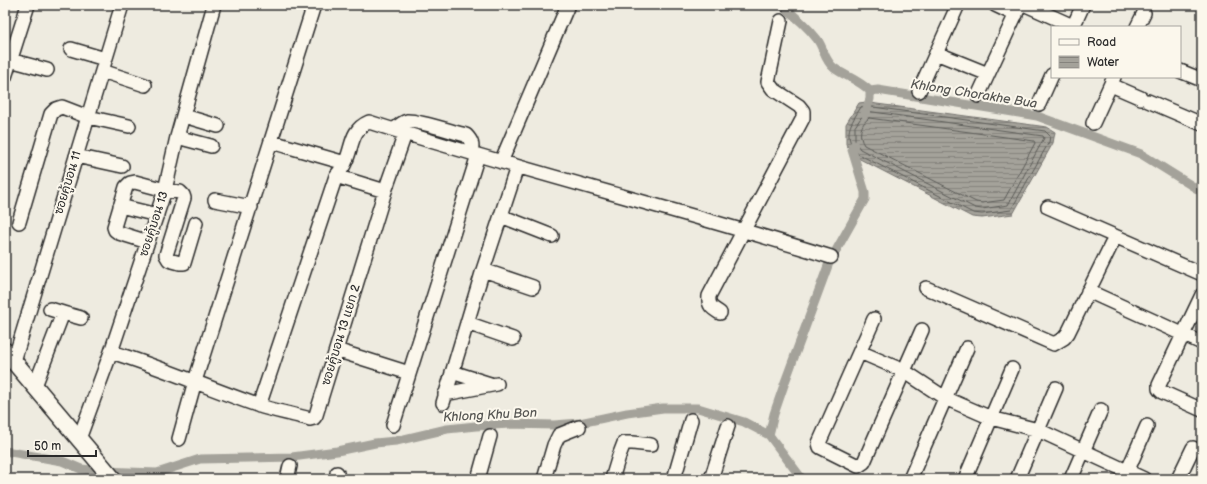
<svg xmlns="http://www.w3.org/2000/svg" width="1207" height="484" font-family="'Balsamiq Sans','Playpen Sans Thai',sans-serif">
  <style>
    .water { fill: url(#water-rules); stroke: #74726e }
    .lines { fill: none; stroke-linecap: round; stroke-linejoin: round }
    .shore { stroke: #5b5b57; stroke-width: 1 }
    .canal { stroke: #a4a29a; stroke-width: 9 }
    .minor-casing { stroke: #2b2b2b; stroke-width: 16 }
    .major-casing { stroke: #2b2b2b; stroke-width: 19 }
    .path { stroke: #2b2b2b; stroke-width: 1.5; stroke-dasharray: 1 3; stroke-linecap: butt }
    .minor { stroke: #fbf7ec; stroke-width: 13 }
    .major { stroke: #fbf7ec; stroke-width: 16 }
    .labels { text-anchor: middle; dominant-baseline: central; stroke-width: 4; stroke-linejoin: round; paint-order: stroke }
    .street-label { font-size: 12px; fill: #2b2b2b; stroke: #fbf7ec }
    .water-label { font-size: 13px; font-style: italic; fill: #555552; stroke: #fbf7ec }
  </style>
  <defs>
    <pattern id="water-rules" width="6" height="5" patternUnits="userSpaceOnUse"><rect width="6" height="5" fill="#a4a29a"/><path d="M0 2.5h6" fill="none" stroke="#86847e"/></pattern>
  </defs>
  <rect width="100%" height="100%" fill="#eeebe0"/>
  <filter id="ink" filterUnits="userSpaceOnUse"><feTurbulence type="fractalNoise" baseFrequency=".025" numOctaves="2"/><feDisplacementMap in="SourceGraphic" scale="8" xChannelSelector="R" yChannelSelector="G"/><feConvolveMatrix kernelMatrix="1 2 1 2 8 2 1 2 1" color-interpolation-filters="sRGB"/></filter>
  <g filter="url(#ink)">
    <path class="water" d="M 866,102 L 877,104 L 1047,127 L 1055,132 L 1053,143 L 1013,214 L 982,218 L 972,217 L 854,156 L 846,144 L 846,124 L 859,103 Z"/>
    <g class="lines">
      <path class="shore" d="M 866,106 L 1045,131 L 1050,136 L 1049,142 L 1011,210 L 982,214 L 973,213 L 856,153 C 843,133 850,125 861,107 Z
        M 866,111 L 1043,136 L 1044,138 L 1008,205 L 982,209 L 975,208 L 860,149 L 855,141 L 855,127 Z
        M 869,118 L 1034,141 L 1035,143 L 1004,200 L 982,203 L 976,202 L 864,145 C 858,136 860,124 869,118 Z"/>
      <path class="canal" d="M 781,5 C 794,15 807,26 817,39 C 824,48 824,60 834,68 C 845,76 859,80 870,91
        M 870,91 L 878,90 L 1037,116 L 1141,154 L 1202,192
        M 865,114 L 870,99 L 870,91
        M 769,435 L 774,414 L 785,382 L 829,263 L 865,199 L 865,192 L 852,150 L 854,145
        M 5,451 L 62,461 L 81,469 L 101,471 L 157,473 L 200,459 L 292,457 L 337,451 L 375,443 L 396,441 L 447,429 L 476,426 L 510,424 L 554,425 L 580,423 L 627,413 L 663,408 L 698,408 L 744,422 L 769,435 L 802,479"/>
      <g class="minor-casing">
        <path id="minor" d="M 995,5 L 1016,15
          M 1026,5 L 1075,27
          M 1073,27 L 1083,5
          M 1137,27 L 1144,13
          M 71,49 L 105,59
          M 936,53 L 988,74
          M 10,60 L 47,70
          M 102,71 L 145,85
          M 1180,71 L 1202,80
          M 5,77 L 28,5
          M 1111,85 L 1141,98
          M 919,91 L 957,7
          M 978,96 L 1020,5
          M 1148,101 L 1202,124
          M 1039,104 L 1052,75
          M 184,116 L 218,126
          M 1093,123 L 1114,77
          M 394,130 C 398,126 402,122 407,121 C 418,120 453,132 466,135 C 472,141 473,145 471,153
          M 177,137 L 211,146
          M 272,142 L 345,163
          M 76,156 L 122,166
          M 501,162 L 568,5
          M 336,176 L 385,191
          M 215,200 L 251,207
          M 120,206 L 157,215
          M 1048,207 L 1202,274
          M 501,216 L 552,236
          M 19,222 L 51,114 L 56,109 L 62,107 L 88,117 L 129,126
          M 148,242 L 119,233 L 115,230 L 114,227 L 126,187 L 130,183 L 135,182 L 165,190 L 180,192 L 183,195 L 184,198 L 166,255 L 169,260 L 180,263 L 184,263 L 196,223
          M 483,270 L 533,287
          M 926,288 L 1054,344 L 1064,338 L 1068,333 L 1115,237
          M 1088,291 L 1202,343
          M 1202,295 L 1159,385 L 1159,389 L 1162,392 L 1202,410
          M 50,309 L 63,313
          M 720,313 C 712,308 708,306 709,296 L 803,118 L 803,111 L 799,106 L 773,89 L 768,82 L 781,21
          M 874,319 L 819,443 L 820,447 L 858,466 L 864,462 L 922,330
          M 467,323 L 513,339
          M 336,350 L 409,373
          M 111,352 C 161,367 208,388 257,405 C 274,411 293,414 310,419 L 314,418 L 316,415 L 385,191 L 405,134
          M 860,352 L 904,371 L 945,398 L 991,418 L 1038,430 L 1144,479
          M 14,361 L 122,5
          M 452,372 L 490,384
          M 35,386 L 63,313 L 81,318
          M 445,394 L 497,384
          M 443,403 L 482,273 L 517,167
          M 259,406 L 336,176 C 339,172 343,168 345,163 C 353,147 350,130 369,122 C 522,171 678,209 831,257
          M 393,425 L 478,155
          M 79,439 L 111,352 L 165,190 L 177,137 L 214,5
          M 179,439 L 195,381 L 314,5
          M 287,479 L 290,466
          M 337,479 L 337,473
          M 478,479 L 490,436
          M 544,479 L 554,445 L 559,435 L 579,427
          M 612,479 L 619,456 L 624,443 L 633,443 L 651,445
          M 674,479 L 691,420
          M 711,479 L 728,426
          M 910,479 L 967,348
          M 965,479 L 1012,369
          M 1017,479 L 1056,388
          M 1071,479 L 1101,410
          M 1124,479 L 1147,426
          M 1178,479 L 1193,448"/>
      </g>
      <g class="major-casing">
        <path id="major" d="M 5,351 L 113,479"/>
      </g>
      <path class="path" d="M 783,11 L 783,5"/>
      <use href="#minor" class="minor"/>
      <use href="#major" class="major"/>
    </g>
  </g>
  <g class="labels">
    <g class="street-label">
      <text transform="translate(68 183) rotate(-73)">ซอยคู้บอน 11</text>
      <text transform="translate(154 224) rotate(-72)">ซอยคู้บอน 13</text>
      <text transform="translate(341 335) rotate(-73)">ซอยคู้บอน 13 แยก 2</text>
    </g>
    <g class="water-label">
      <text transform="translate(974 94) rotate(9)">Khlong Chorakhe Bua</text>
      <text transform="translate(490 415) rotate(-3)">Khlong Khu Bon</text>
    </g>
  </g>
  <rect width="1207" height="484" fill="none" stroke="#fbf7ec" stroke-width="20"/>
  <rect x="10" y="10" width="1187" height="464" fill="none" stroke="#2b2b2b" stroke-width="1.5" filter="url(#ink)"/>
  <rect x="1051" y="26" width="130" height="52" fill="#fbf7ec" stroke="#a8a59f"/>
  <rect x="1059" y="39" width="20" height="6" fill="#fbf7ec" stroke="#a8a59f"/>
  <text x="1087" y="46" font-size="12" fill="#2b2b2b">Road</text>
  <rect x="1059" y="56" width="20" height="12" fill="url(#water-rules)" stroke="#a8a59f"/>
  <text x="1087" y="66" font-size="12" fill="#2b2b2b">Water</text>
  <path d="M28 450v6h68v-6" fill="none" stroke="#2b2b2b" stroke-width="2"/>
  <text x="34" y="450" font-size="12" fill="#2b2b2b" stroke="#fbf7ec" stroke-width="3" paint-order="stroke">50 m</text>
</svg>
